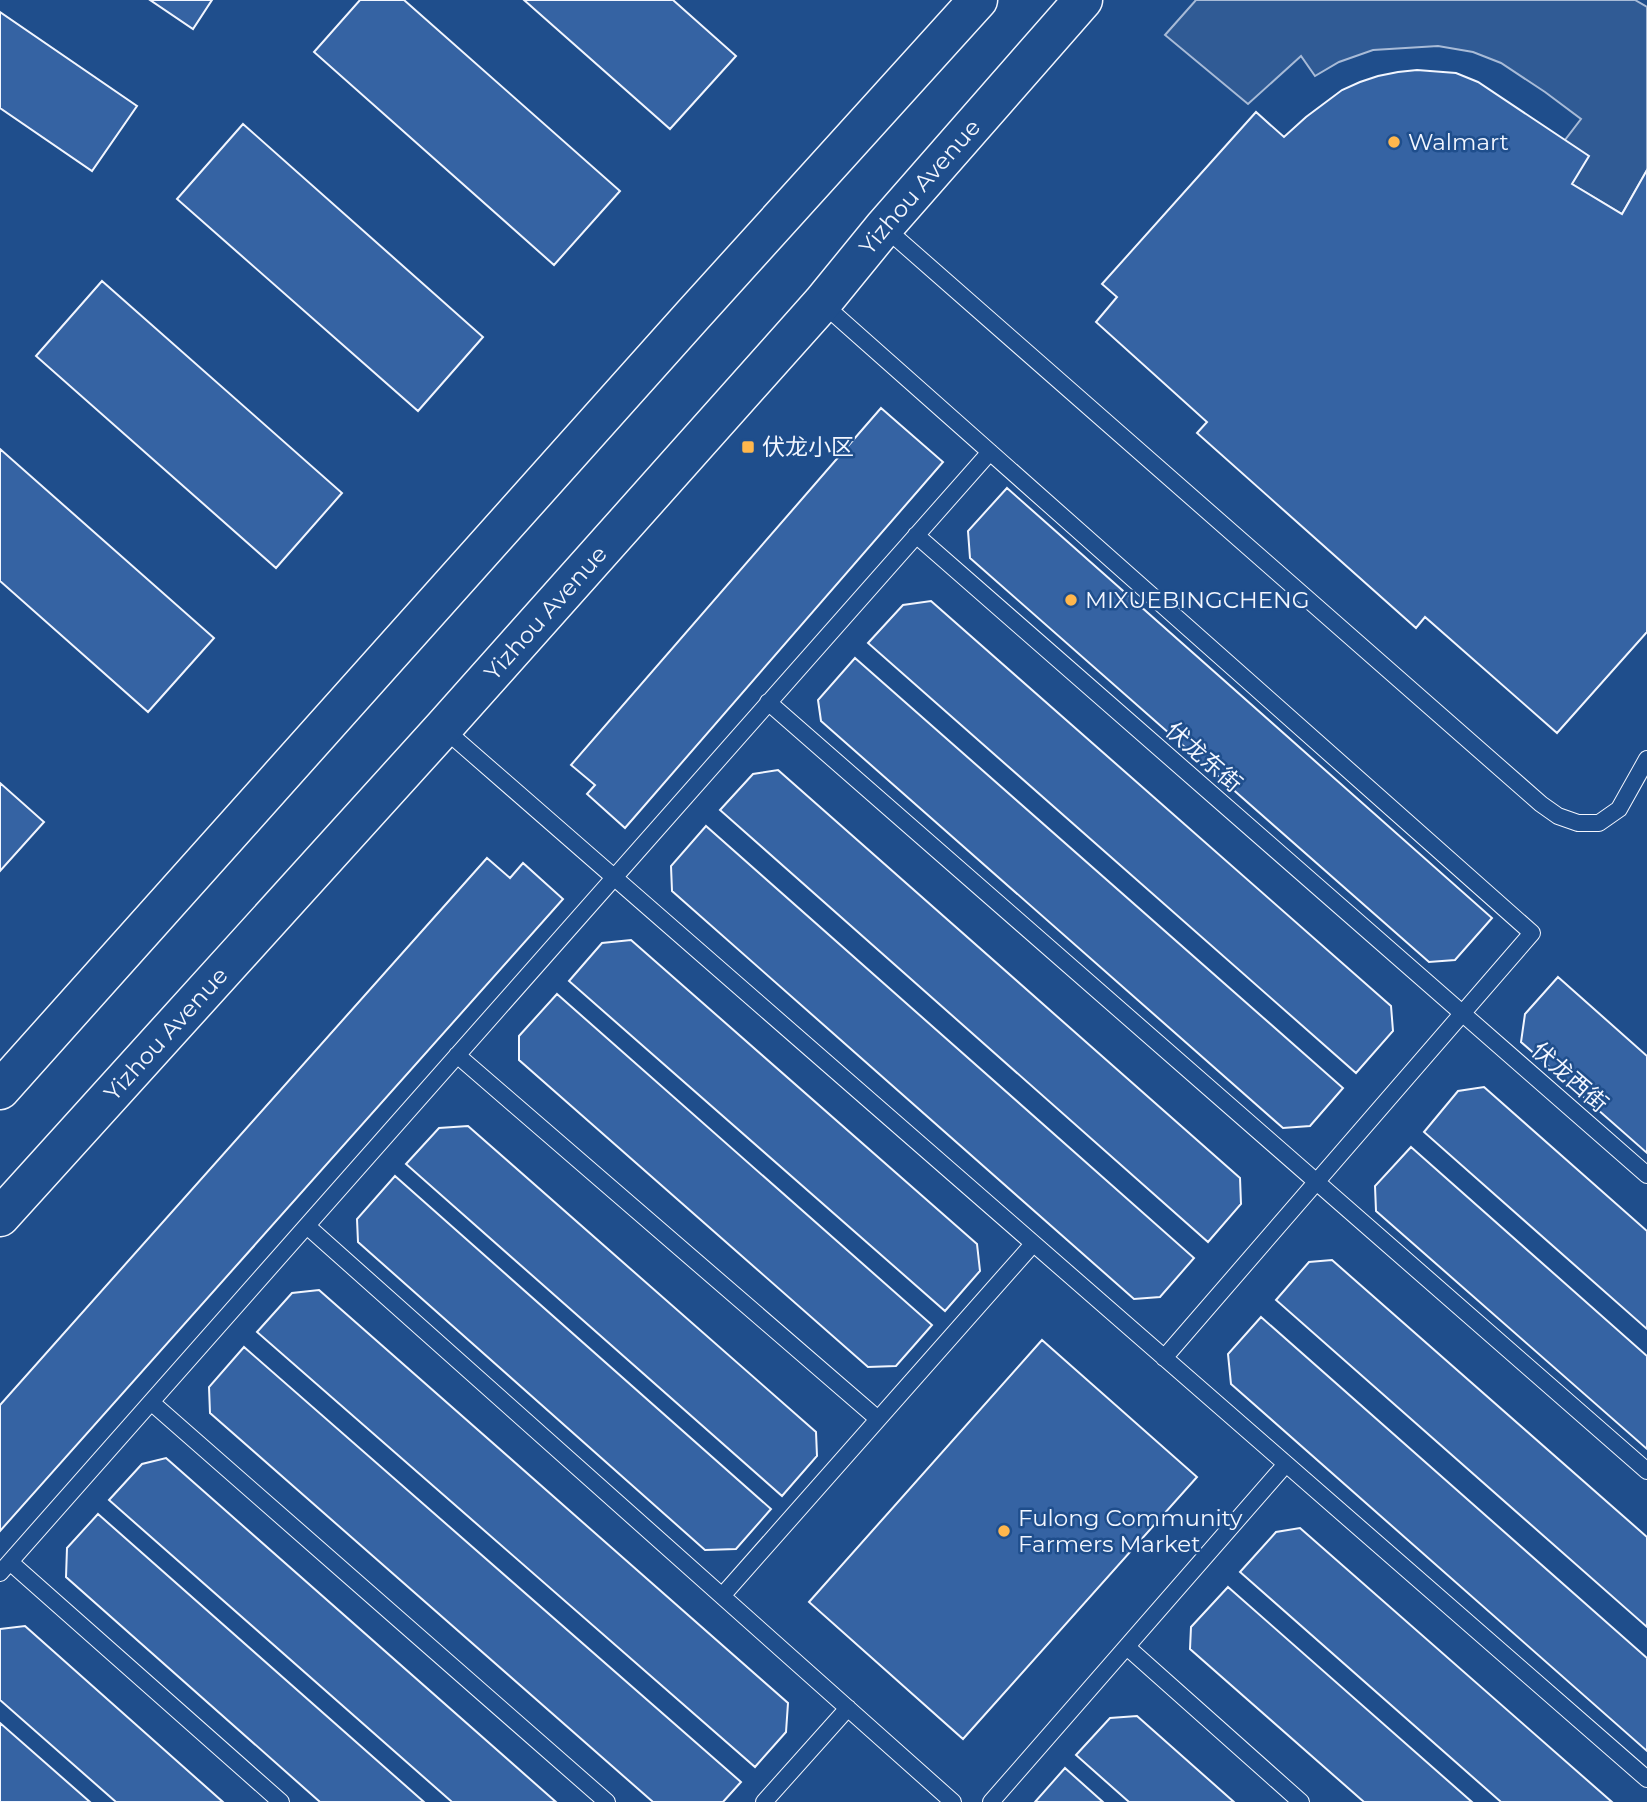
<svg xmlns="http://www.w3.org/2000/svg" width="1647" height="1802" font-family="Montserrat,'Noto Sans SC',sans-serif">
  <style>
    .parking { fill: #305b95; stroke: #a8bbd7; stroke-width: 2 }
    .building { fill: #3563a3; stroke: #f2f6ff; stroke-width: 2 }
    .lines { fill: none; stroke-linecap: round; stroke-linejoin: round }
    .service-casing { stroke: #f2f6ff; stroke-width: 18 }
    .primary-casing { stroke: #f2f6ff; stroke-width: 41 }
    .service { stroke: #1f4e8c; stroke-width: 16 }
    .primary { stroke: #1f4e8c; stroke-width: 38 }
    .poi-dot { fill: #ffb74d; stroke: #1f4e8c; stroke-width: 2.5 }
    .labels { text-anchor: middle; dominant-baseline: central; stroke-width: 5; stroke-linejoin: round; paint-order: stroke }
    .poi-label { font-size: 23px; fill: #f2f6ff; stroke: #1f4e8c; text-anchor: start }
    .street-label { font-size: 23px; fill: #f2f6ff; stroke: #1f4e8c }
  </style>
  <rect width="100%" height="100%" fill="#1f4e8c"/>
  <path class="parking" d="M 1196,0 L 1635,0 L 1647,7 L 1647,170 L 1622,214 L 1572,184 L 1565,140 L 1581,119 L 1545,92 L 1501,63 L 1473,52 L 1438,46 L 1373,50 L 1339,62 L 1315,76 L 1301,56 L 1248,104 L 1165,35 Z"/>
  <path class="building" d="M 150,0 L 212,0 L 193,29 Z
    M 360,0 L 404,0 L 620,191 L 554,265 L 314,52 Z
    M 524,0 L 673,0 L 736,56 L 670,129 Z
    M 0,12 L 137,106 L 92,171 L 0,108 Z
    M 1417,70 L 1456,73 L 1478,82 L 1589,156 L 1572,184 L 1622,214 L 1647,170 L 1647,632 L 1557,733 L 1425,617 L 1416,628 L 1197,433 L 1207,422 L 1096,322 L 1117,297 L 1102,284 L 1256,112 L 1284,137 L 1306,117 L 1342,90 L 1360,82 L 1378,76 L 1398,72 Z
    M 243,124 L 483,337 L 418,411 L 177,199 Z
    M 102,281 L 342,493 L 276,568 L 36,356 Z
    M 881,408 L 943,462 L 625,828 L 587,794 L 595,785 L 571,765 Z
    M 0,449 L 214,638 L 148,712 L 0,581 Z
    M 1007,488 L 1492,918 L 1455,960 L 1429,962 L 970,558 L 968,531 Z
    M 931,601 L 1391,1006 L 1393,1031 L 1356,1073 L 868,643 L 903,605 Z
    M 855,658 L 1343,1088 L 1310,1126 L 1283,1128 L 821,721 L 818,700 Z
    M 778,770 L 1240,1178 L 1241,1204 L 1208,1242 L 720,810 L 753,774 Z
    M 0,783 L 44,822 L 0,871 Z
    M 706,826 L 1194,1258 L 1160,1297 L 1134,1299 L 672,891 L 671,866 Z
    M 487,858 L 510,878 L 523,863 L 563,899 L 0,1531 L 0,1405 Z
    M 631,940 L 977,1244 L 980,1271 L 945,1311 L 569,981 L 602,943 Z
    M 1558,977 L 1647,1056 L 1647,1153 L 1521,1042 L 1525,1014 Z
    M 557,994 L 932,1325 L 896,1366 L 868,1367 L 519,1060 L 519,1036 Z
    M 1484,1087 L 1647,1231 L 1647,1329 L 1424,1132 L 1458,1091 Z
    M 468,1126 L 816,1432 L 817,1456 L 782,1496 L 406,1164 L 439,1128 Z
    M 1411,1147 L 1647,1356 L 1647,1449 L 1376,1211 L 1375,1186 Z
    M 395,1176 L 771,1509 L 736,1549 L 705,1550 L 358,1242 L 357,1219 Z
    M 1332,1260 L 1647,1537 L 1647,1627 L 1276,1300 L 1309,1262 Z
    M 319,1290 L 788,1703 L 786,1732 L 755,1767 L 257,1332 L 292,1293 Z
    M 1261,1317 L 1647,1658 L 1647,1751 L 1231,1384 L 1228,1354 Z
    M 1042,1340 L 1197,1477 L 963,1739 L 809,1602 Z
    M 244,1347 L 741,1782 L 723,1802 L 653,1802 L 210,1413 L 209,1387 Z
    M 166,1458 L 556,1802 L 452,1802 L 109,1500 L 142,1464 Z
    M 98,1514 L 424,1802 L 320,1802 L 66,1577 L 67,1548 Z
    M 1300,1528 L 1612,1802 L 1501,1802 L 1240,1572 L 1276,1532 Z
    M 1228,1587 L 1472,1802 L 1364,1802 L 1190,1649 L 1191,1627 Z
    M 25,1626 L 223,1802 L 116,1802 L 0,1700 L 0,1629 Z
    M 1137,1716 L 1234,1802 L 1129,1802 L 1076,1755 L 1110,1718 Z
    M 0,1723 L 90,1802 L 0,1802 Z
    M 1065,1768 L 1103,1802 L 1035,1802 Z"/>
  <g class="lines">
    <g class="service-casing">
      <path id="service" d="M 884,227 L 1541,804 L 1558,816 L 1578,823 L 1599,823 L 1619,809 L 1647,759
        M 822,303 L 1532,933 L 1164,1358
        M 916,535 L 1647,1175
        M 768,702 L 1647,1471
        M 443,728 L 1647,1779
        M 457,1055 L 878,1419
        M 307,1226 L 953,1802
        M 151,1402 L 607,1802
        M 10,1562 L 281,1802
        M 0,1573 L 990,452
        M 722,1596 L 1033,1244
        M 1127,1647 L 1301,1802
        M 764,1802 L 848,1708
        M 991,1802 L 1286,1464"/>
    </g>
    <g class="primary-casing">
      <g id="primary">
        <path d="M 0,1090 L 692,316 L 978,0"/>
        <path id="s1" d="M 0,1217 L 443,728 L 822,303 L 884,227 L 1083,0"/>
      </g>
    </g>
    <use href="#service" class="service"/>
    <use href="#primary" class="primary"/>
  </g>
  <g class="poi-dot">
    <circle cx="1394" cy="142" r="7"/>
    <rect x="741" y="440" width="14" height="14" rx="3.5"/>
    <circle cx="1071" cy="600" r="7"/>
    <circle cx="1004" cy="1531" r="7"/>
  </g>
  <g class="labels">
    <g class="poi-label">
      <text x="1408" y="142">Walmart</text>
      <text x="762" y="447">伏龙小区</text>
      <text x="1085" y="600">MIXUEBINGCHENG</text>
      <text x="1018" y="1518">Fulong Community<tspan x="1018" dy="26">Farmers Market</tspan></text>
    </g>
    <g class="street-label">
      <text stroke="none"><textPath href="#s1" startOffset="1381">Yizhou Avenue</textPath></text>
      <text stroke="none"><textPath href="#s1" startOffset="814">Yizhou Avenue</textPath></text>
      <text transform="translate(1204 757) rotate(41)">伏龙东街</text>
      <text stroke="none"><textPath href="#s1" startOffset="247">Yizhou Avenue</textPath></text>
      <text transform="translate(1570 1077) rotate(41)">伏龙西街</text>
    </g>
  </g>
</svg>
